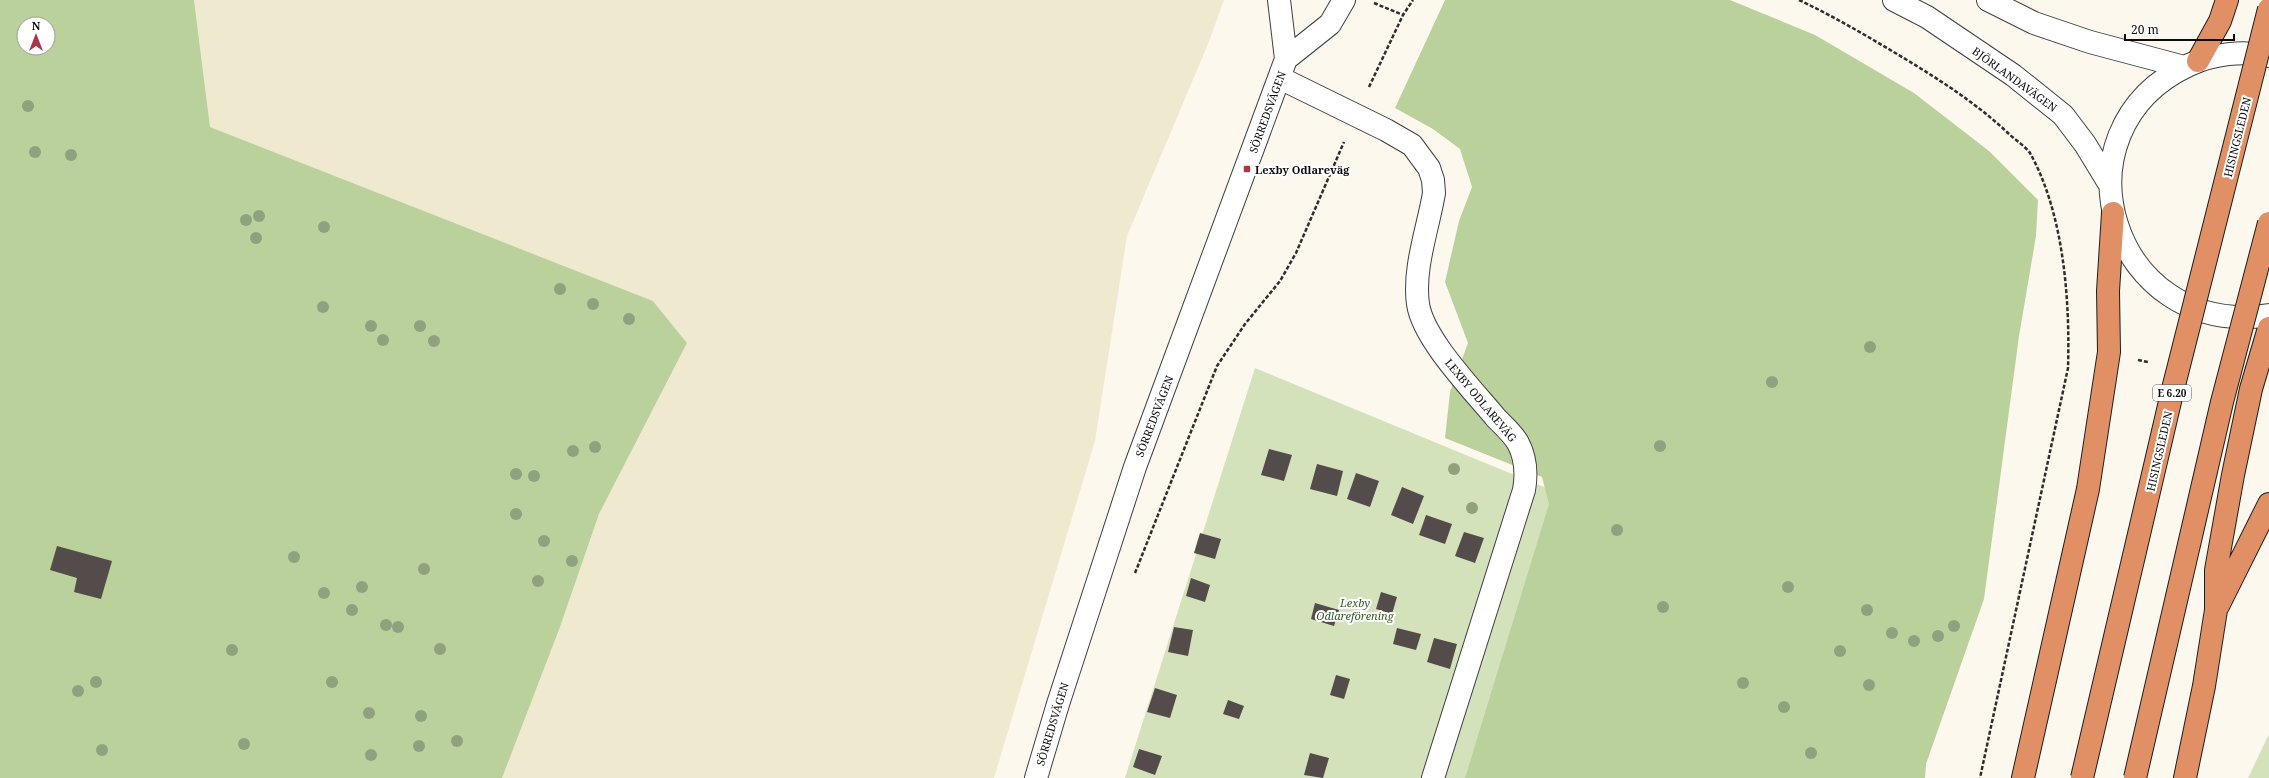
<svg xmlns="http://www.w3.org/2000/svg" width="2269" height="778" font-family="'Noto Serif',serif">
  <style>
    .farmland { fill: #efe9d0 }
    .green { fill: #d4e2bb }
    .forest { fill: #bad19c; fill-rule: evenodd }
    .building { fill: #534c4a }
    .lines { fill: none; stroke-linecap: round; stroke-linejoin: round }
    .minor-casing { stroke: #3f3f3f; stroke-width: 24 }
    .highway-casing { stroke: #1d1d1d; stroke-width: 24 }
    .path { stroke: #2e2e2e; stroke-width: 2.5; stroke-dasharray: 4 2; stroke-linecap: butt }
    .minor { stroke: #fff; stroke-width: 22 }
    .highway { stroke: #e19066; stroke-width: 22 }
    .highway-bridge-casing { stroke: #1d1d1d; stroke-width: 24; stroke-linecap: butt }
    .highway-bridge { stroke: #e19066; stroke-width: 22 }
    .tree { fill: #90a17f }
    .poi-dot { fill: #a93649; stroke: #fff; stroke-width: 1.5 }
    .labels { text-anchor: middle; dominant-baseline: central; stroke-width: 4; stroke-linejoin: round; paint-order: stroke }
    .shield { fill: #fff; stroke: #555; stroke-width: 1 }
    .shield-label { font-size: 10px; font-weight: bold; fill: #0c0c0c }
    .street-label { font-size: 11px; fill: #0c0c0c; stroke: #fff }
    .poi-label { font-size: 11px; font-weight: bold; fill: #0c0c0c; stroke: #fff; text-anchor: start }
    .park-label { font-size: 11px; font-style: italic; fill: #365a25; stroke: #fff }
  </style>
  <rect width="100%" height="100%" fill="#fdf8ed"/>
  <path class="farmland" d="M 194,0 L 1224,0 L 1208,44 L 1127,236 L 1095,441 L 994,778 L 502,778 L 560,627 L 599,514 L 687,343 L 653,301 L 210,127 Z"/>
  <path class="green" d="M 1255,368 L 1556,492 L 1485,778 L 1125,778 Z
    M 2269,734 L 2269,778 L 2248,778 Z"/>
  <path class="forest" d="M 0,0 L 194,0 L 210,127 L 653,301 L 687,343 L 599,514 L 560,627 L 502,778 L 0,778 ZM 24,24 L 48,24 L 48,48 L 24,48 Z
    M 1445,0 L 1730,0 L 1815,35 L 1914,93 L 1989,151 L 2038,200 L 2036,236 L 2019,336 L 1984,599 L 1926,764 L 1925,778 L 1465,778 L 1549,504 L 1542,477 L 1445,438 L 1450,392 L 1468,343 L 1445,282 L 1459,221 L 1472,187 L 1460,149 L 1433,129 L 1395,108 Z"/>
  <path class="building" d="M 1269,449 L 1292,455 L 1284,481 L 1261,475 Z
    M 1317,464 L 1343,471 L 1337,496 L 1310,489 Z
    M 1356,473 L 1379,481 L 1370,507 L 1347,499 Z
    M 1402,487 L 1424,496 L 1413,524 L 1391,515 Z
    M 1426,515 L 1452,524 L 1445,544 L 1419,535 Z
    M 1464,532 L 1484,538 L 1475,563 L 1455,556 Z
    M 1200,533 L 1221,539 L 1215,559 L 1194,553 Z
    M 57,546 L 112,561 L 101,599 L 74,592 L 77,578 L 50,570 Z
    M 1191,578 L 1210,585 L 1205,602 L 1186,596 Z
    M 1381,592 L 1397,597 L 1392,614 L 1376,609 Z
    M 1315,603 L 1339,610 L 1334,626 L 1311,619 Z
    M 1174,627 L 1193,630 L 1188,656 L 1168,652 Z
    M 1397,628 L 1421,634 L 1416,650 L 1393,644 Z
    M 1434,638 L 1457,644 L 1450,669 L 1427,662 Z
    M 1336,675 L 1350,679 L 1344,699 L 1330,695 Z
    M 1155,688 L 1177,695 L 1170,718 L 1147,712 Z
    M 1228,700 L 1244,706 L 1239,719 L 1223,714 Z
    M 1139,749 L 1162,756 L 1155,775 L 1133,767 Z
    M 1310,753 L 1329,758 L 1323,778 L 1304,775 Z"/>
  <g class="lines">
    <g class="minor-casing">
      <path id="minor" d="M 1894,0 L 1927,17 L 2013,75 L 2063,115 L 2085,144 L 2110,185
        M 1988,0 L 2034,23 L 2090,42 L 2184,67
        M 2269,56 C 2243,50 2213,54 2189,65 C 2047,131 2112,340 2269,315
        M 1286,59 L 1330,24 L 1344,0
        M 1280,78 L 1386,130 L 1412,145 L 1429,168 L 1433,180 L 1434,193 C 1428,229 1413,268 1418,304 C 1423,339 1473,390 1496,418 C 1503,425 1513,434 1518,443 C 1526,458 1527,473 1524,490 L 1433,778
        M 1036,778 L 1058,704 L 1135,467 L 1286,59 L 1279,0"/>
    </g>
    <g class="highway-casing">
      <path id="highway" d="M 2198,61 L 2220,21 L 2227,0
        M 2218,606 L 2269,504
        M 2023,778 L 2088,489 L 2109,352 L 2108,291 L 2113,213
        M 2185,778 L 2204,686 L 2216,610 L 2216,570 L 2233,475 L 2251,389 L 2269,328"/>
    </g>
    <path class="path" d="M 1799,0 C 1837,18 1872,39 1907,60 C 1943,82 1977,104 2008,133 C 2014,139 2025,146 2030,153 C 2064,214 2070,300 2068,368 L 1980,778
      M 1374,3 L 1403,15
      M 1369,87 L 1403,15 L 1413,0
      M 2138,360 L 2148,362
      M 1135,573 L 1217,366 L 1245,324 L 1280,281 L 1296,253 L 1344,142"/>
    <use href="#minor" class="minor"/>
    <use href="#highway" class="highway"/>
    <g class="highway-bridge-casing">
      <path id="highway-bridge" d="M 2082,778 L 2172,393 L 2269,9
        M 2135,778 L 2222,402 L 2269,223"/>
    </g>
    <use href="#highway-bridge" class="highway-bridge"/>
  </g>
  <g class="tree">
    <circle cx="28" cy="106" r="6"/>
    <circle cx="35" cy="152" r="6"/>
    <circle cx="71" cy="155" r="6"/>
    <circle cx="259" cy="216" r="6"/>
    <circle cx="246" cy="220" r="6"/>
    <circle cx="324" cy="227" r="6"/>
    <circle cx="256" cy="238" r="6"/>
    <circle cx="560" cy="289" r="6"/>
    <circle cx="593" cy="304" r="6"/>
    <circle cx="323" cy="307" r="6"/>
    <circle cx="629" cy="319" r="6"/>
    <circle cx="371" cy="326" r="6"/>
    <circle cx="420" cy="326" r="6"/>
    <circle cx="383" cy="340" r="6"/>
    <circle cx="434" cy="341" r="6"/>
    <circle cx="1870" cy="347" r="6"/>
    <circle cx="1772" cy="382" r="6"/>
    <circle cx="1660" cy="446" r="6"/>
    <circle cx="595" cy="447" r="6"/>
    <circle cx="573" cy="451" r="6"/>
    <circle cx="1454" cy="469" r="6"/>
    <circle cx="516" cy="474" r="6"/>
    <circle cx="534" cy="476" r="6"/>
    <circle cx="1472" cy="508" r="6"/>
    <circle cx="516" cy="514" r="6"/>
    <circle cx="1617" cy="530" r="6"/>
    <circle cx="544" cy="541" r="6"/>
    <circle cx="294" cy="557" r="6"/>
    <circle cx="572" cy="561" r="6"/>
    <circle cx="424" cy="569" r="6"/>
    <circle cx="538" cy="581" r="6"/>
    <circle cx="362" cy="587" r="6"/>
    <circle cx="1788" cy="587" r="6"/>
    <circle cx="324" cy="593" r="6"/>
    <circle cx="1663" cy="607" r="6"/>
    <circle cx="352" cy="610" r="6"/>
    <circle cx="1867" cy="610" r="6"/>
    <circle cx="386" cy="625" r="6"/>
    <circle cx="1954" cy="626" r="6"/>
    <circle cx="398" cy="627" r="6"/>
    <circle cx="1892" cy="633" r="6"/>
    <circle cx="1938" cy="636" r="6"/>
    <circle cx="1914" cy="641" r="6"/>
    <circle cx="440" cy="649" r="6"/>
    <circle cx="232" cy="650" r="6"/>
    <circle cx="1840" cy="651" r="6"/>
    <circle cx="96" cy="682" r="6"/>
    <circle cx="332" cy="682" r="6"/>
    <circle cx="1743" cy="683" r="6"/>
    <circle cx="1869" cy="685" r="6"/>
    <circle cx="78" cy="691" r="6"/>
    <circle cx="1784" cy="707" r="6"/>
    <circle cx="369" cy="713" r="6"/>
    <circle cx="421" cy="716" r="6"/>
    <circle cx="457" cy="741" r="6"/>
    <circle cx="244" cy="744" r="6"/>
    <circle cx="419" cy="746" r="6"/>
    <circle cx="102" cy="750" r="6"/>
    <circle cx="1811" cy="753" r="6"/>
    <circle cx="371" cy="755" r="6"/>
  </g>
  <rect class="poi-dot" x="1243" y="165" width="8" height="8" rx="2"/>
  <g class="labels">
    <rect class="shield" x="2153" y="385" width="38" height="16" rx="3"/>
    <g class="shield-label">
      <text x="2172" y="393">E 6.20</text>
    </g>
    <g class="street-label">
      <text transform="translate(2015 79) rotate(36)">BJÖRLANDAVÄGEN</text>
      <text transform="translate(1267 112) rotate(-70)">SÖRREDSVÄGEN</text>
      <text transform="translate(2237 137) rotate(-76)">HISINGSLEDEN</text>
      <text transform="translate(1481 400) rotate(50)">LEXBY ODLAREVÄG</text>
      <text transform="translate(1154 416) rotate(-69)">SÖRREDSVÄGEN</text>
      <text transform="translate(2159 451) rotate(-77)">HISINGSLEDEN</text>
      <text transform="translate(1052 724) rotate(-73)">SÖRREDSVÄGEN</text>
    </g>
    <g class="poi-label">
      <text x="1255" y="169">Lexby Odlareväg</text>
    </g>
    <g class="park-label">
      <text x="1355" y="602">Lexby<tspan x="1355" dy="13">Odlareförening</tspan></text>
    </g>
  </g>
  <g transform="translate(36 36)"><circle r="19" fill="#ffffff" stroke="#9e9e9e"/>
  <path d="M0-3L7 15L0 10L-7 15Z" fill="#a93649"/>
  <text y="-6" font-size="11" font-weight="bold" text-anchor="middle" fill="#0c0c0c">N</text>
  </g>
  <path d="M2125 34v6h109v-6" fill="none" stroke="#0c0c0c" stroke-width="2"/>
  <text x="2131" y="34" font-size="12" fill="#0c0c0c" stroke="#ffffff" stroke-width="3" paint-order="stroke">20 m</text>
</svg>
